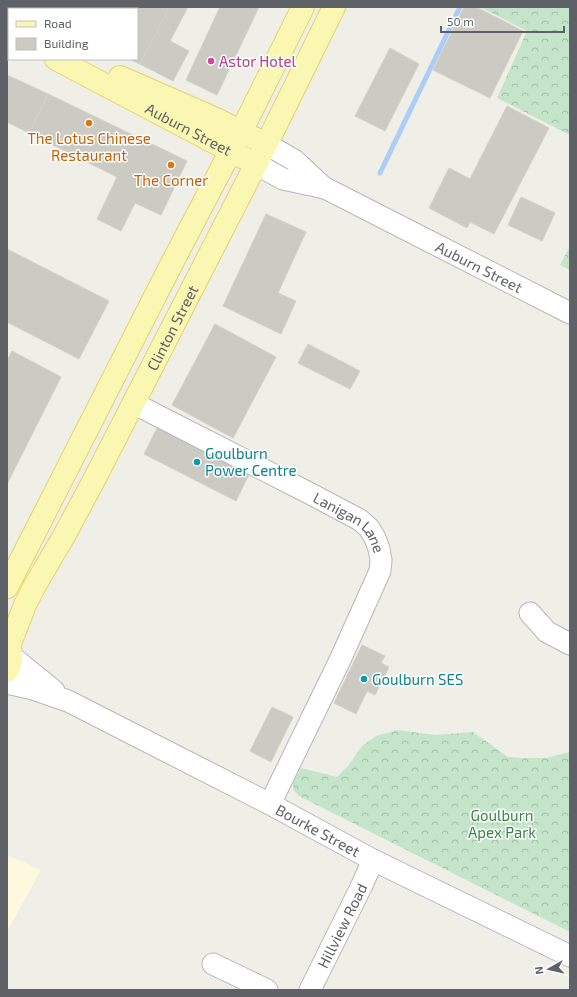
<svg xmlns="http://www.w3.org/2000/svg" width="577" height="997" font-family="'Exo 2',sans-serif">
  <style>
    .commercial { fill: #fcf9df }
    .forest { fill: url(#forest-crowns) }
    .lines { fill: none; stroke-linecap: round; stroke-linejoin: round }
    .stream { stroke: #adcdf9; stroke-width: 5 }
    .building { fill: #cbcac3; stroke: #d4d1c5 }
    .minor-casing { stroke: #b4b6ba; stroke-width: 23 }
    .major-casing { stroke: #e7d568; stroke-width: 24 }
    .minor { stroke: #fff; stroke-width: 21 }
    .major { stroke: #f9f7b2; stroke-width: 22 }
    .hotel-dot { fill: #d1479c; stroke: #fff; stroke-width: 1.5 }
    .food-dot { fill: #e8710a; stroke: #fff; stroke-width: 1.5 }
    .culture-dot { fill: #0f9aa8; stroke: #fff; stroke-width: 1.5 }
    .labels { text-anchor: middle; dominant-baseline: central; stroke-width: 3; stroke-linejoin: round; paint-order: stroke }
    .hotel-label { font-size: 15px; fill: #b23c85; stroke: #fff; text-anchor: start }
    .street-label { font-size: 15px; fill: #5e6166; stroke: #fff }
    .food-label { font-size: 15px; fill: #c56008; stroke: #fff }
    .culture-label { font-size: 15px; fill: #0d838f; stroke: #fff; text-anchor: start }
    .park-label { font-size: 15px; fill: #3b8048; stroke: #fff }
  </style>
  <defs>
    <pattern id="forest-crowns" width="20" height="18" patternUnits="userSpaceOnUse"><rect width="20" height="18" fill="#c5e5ca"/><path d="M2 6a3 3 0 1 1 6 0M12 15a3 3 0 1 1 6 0" fill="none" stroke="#a3bda8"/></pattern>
  </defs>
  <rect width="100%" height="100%" fill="#efeee7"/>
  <path class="commercial" d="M 7,855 L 41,870 L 7,932 Z"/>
  <path class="forest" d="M 480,7 L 570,7 L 570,135 L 497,98 L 527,31 Z
    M 570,246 L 570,270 L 560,265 Z
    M 397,730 L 435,735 L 473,732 L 508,757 L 522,758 L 546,758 L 570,752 L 570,932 L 299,796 L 293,789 L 293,782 L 301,768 L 337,777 L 348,766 L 362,746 L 376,736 Z"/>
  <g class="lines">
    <path class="stream" d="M 380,173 L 460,7"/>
  </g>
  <path class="building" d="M 21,7 L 64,7 L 63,9 L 25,9 Z
    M 64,7 L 169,7 L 140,64 L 129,59 L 137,59 L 137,9 L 63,9 Z
    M 169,7 L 188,7 L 170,41 L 189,51 L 173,81 L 140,64 Z
    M 220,7 L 259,7 L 217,95 L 186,80 Z
    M 464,7 L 476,7 L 523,31 L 490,98 L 433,70 Z
    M 390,48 L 419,64 L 385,131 L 355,116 Z
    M 7,75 L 48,94 L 29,133 L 7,122 Z
    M 48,94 L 187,161 L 161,215 L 135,203 L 121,231 L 97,219 L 117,177 L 29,133 Z
    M 507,106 L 549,128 L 494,234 L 470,222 L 467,228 L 429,208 L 449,168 L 470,179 Z
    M 521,197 L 555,213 L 542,241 L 508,225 Z
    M 266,214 L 306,232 L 278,293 L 296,301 L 281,334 L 223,306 Z
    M 7,249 L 109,301 L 79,359 L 7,322 Z
    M 215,324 L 276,357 L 233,438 L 172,405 Z
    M 308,344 L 360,371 L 350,389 L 298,363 Z
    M 12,351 L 61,377 L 7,484 L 7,361 Z
    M 159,424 L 251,470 L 236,501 L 144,454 Z
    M 362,645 L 385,656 L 381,663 L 389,667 L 375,695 L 367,691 L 356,714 L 334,703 Z
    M 272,707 L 293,717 L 271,762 L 250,751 Z"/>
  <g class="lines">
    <g class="minor-casing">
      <g id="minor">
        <path d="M 266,144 L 294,160 L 324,188"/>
        <path id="s1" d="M 256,164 L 283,179 L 325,188 L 570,313"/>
        <path id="s2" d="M 133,403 L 309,493 L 360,520 L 369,528 L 375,538 L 379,549 L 381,560 L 380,571 L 340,660 L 270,804"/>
        <path d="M 530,613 L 547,632 L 570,644"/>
        <path d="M 11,656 L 54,691"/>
        <path id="s3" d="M 7,683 L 33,689 L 68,701 L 270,804 L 373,860 L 570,956"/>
        <path d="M 213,964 L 267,990"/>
        <path id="s4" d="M 310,990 L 362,885 L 373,860"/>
      </g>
    </g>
    <g class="major-casing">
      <g id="major">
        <path d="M 7,34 L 9,35"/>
        <path id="s5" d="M 56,59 L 244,158"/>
        <path d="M 120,77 L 216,119 L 254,138"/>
        <path d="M 7,587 L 170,267 L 252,110 L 303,7"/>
        <path d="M 7,642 C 12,652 12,662 7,671"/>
        <path id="s6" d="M 9,646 L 25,605 L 34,587 L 64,536 L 94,480 L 275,127 L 334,7"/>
      </g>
    </g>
    <use href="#minor" class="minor"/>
    <use href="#major" class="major"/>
  </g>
  <circle class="hotel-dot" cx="211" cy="61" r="4"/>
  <g class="food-dot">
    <circle cx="89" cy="123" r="4"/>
    <circle cx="171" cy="165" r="4"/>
  </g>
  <g class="culture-dot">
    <circle cx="197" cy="462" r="4"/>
    <circle cx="364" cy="679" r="4"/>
  </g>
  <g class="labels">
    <g class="hotel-label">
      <text x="219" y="61">Astor Hotel</text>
    </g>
    <g class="street-label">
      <text stroke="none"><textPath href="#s5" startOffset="150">Auburn Street</textPath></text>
      <text stroke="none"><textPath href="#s1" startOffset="247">Auburn Street</textPath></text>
      <text stroke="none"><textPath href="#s6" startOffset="358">Clinton Street</textPath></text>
      <text stroke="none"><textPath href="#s2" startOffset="249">Lanigan Lane</textPath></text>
      <text stroke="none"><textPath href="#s3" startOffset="345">Bourke Street</textPath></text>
      <text stroke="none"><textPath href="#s4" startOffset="72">Hillview Road</textPath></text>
    </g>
    <g class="food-label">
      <text x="89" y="138">The Lotus Chinese<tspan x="89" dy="17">Restaurant</tspan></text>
      <text x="171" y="180">The Corner</text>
    </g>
    <g class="culture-label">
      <text x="205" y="453">Goulburn<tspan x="205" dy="17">Power Centre</tspan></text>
      <text x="372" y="679">Goulburn SES</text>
    </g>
    <g class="park-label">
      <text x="502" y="815">Goulburn<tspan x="502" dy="17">Apex Park</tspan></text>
    </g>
  </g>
  <rect width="577" height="997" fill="none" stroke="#5e6166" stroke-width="16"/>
  <rect x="8" y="8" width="130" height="52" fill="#ffffff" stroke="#bfc0c2"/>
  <rect x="16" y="21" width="20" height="6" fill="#f9f7b2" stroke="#bfc0c2"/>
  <text x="44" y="28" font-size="12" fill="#5e6166">Road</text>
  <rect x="16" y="38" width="20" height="12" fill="#cbcac3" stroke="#bfc0c2"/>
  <text x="44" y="48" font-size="12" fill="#5e6166">Building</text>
  <g transform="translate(549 969) rotate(262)" stroke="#ffffff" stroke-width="3" paint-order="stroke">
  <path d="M0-3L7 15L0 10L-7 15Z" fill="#5e6166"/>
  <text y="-6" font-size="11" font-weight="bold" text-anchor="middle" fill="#5e6166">N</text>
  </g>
  <path d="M441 26v6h123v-6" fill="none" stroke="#5e6166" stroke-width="2"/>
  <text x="447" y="26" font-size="12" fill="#5e6166" stroke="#ffffff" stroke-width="3" paint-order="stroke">50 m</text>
</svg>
